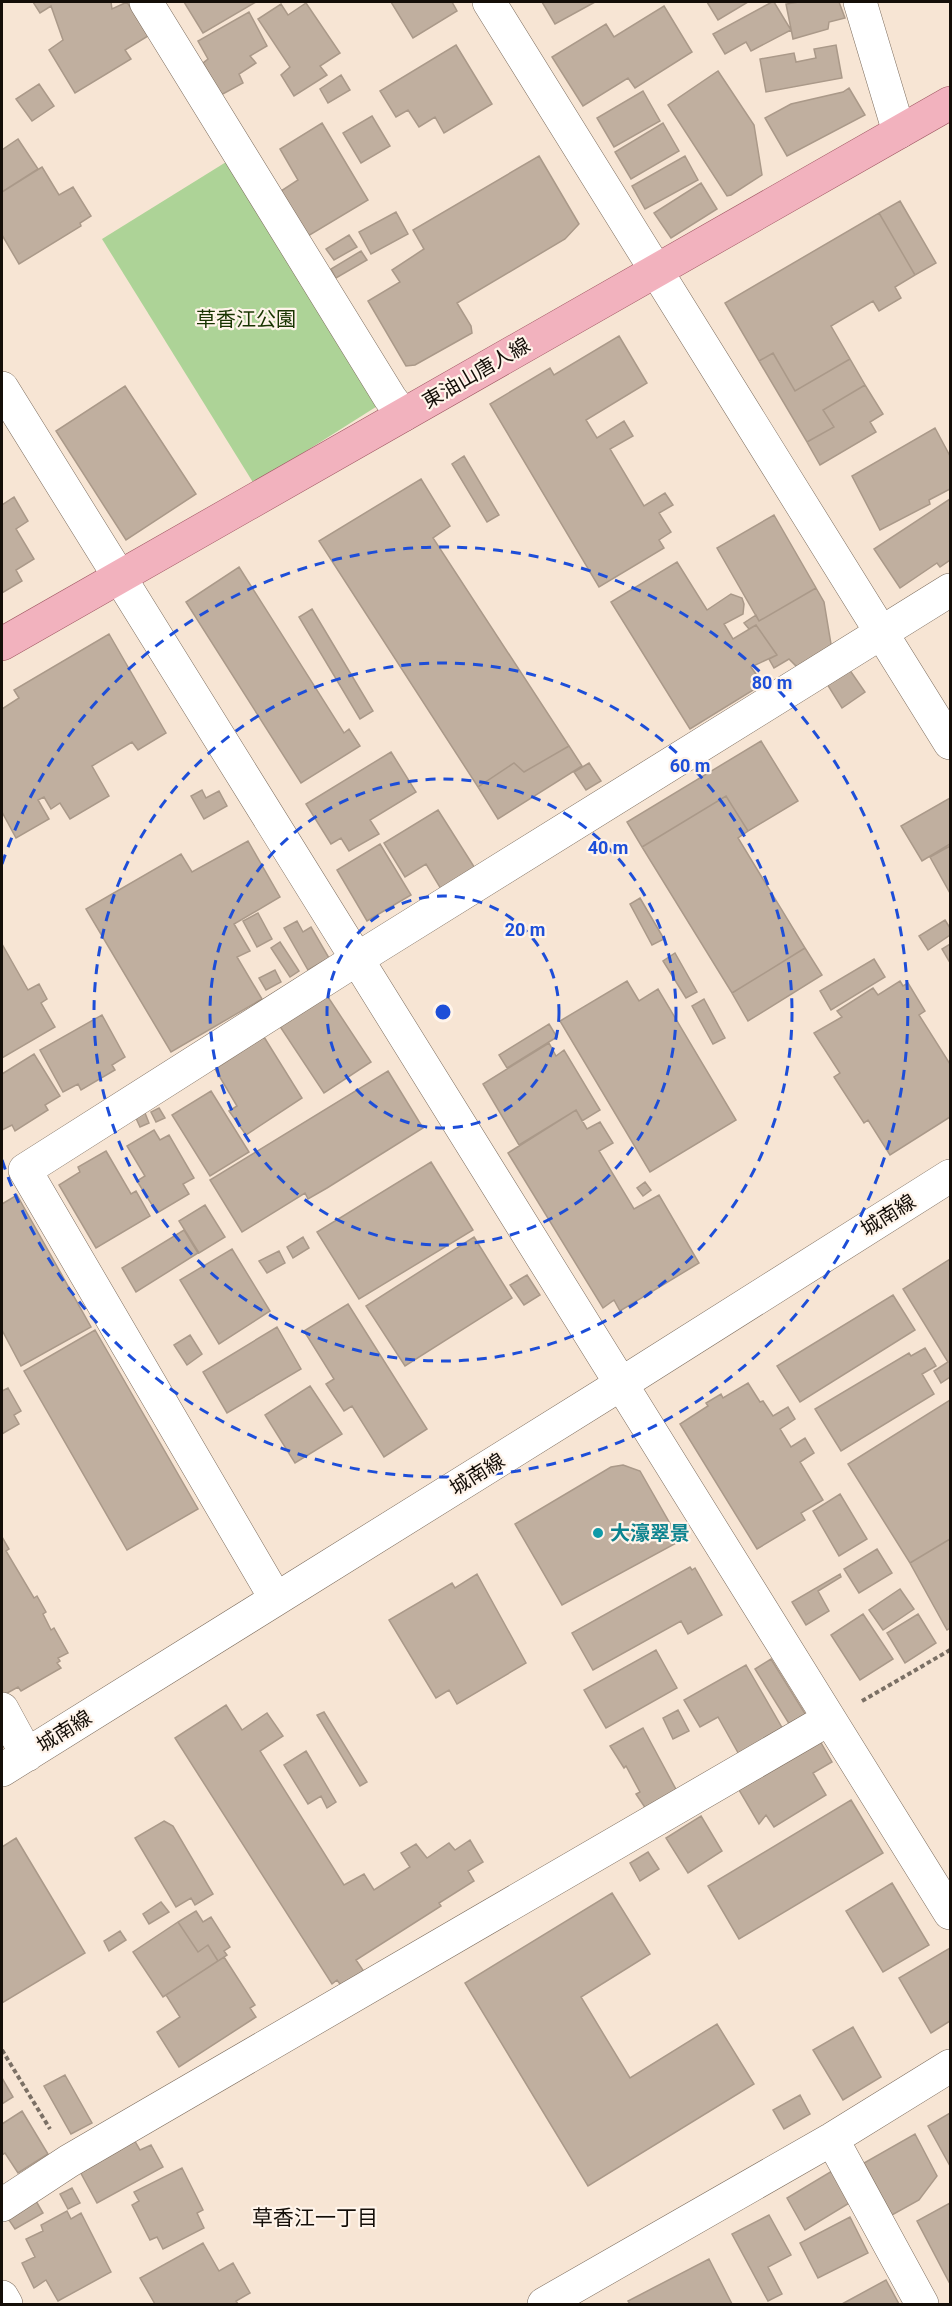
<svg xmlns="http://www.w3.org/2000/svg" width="952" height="2306" font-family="Roboto,'Noto Sans JP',sans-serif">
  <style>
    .green { fill: #add397 }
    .building { fill: #c0af9f; stroke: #aa9989; stroke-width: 1.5 }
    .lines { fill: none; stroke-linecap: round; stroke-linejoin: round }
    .minor-casing { stroke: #7e6e5f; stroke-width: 34 }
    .major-casing { stroke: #9f5762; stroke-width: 34 }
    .path { stroke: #7b7065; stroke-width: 4; stroke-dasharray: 4.5 3; stroke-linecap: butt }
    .minor { stroke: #fff; stroke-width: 33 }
    .major { stroke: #f2b2be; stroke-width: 33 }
    .ring { fill: none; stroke: #1d4ed8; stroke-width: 3; stroke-dasharray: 10 8 }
    .culture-dot { fill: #0f9aa8; stroke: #fff4ea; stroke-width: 2 }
    .labels { text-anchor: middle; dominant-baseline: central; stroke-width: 4.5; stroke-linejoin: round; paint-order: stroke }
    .park-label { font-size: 20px; fill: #183401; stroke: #fff4ea }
    .street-label { font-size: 20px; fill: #140e08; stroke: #fff4ea }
    .culture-label { font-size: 20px; font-weight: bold; fill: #0d838f; stroke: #fff4ea; text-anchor: start }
    .neighbourhood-label { font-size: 21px; fill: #140e08; stroke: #fff4ea }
    .centre { fill: #1d4ed8; stroke: #fff4ea; stroke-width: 3 }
    .ring-label { font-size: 18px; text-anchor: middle; font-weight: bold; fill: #1d4ed8; stroke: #fff4ea; stroke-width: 4.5; stroke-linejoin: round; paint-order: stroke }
  </style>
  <rect width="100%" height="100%" fill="#f7e5d4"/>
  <path class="green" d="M 239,154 L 390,398 L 254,484 L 102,239 Z"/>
  <path class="building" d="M 33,2 L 111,2 L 112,9 L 127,2 L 148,36 L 125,50 L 131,59 L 75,93 L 49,50 L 63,40 L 51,6 L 40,13 Z
    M 184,2 L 256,2 L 203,33 Z
    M 391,2 L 452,2 L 457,11 L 413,38 Z
    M 542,2 L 595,2 L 555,24 Z
    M 707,2 L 748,2 L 718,20 Z
    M 772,2 L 774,2 L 791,30 L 751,51 L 746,42 L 725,54 L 713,34 Z
    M 799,2 L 839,2 L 845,18 L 829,22 L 828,29 L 793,39 L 786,4 Z
    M 306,3 L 340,53 L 320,66 L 327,75 L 294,96 L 281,75 L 290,67 L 258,19 L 281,4 L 288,15 Z
    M 664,6 L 692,52 L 635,88 L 628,78 L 583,106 L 552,57 L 606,24 L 614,37 Z
    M 249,12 L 267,46 L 250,56 L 256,63 L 239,74 L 243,83 L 221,95 L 203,63 L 208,59 L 198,41 Z
    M 456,45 L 492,104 L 444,133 L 435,117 L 419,127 L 408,110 L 396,117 L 380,91 Z
    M 836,45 L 842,78 L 766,92 L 760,59 L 794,53 L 796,62 L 816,58 L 814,49 Z
    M 718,71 L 754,125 L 762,175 L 731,195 L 727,196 L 668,105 Z
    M 341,75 L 350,90 L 328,103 L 320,89 Z
    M 39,84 L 54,106 L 32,121 L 16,99 Z
    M 849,88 L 865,115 L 787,156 L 765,118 L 791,104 L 843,92 Z
    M 643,91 L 660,121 L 614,147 L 597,118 Z
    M 372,116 L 390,146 L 361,163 L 343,133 Z
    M 322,123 L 368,200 L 308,236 L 281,191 L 298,180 L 280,149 Z
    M 663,123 L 679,151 L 631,179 L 615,152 Z
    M 18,139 L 38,169 L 2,192 L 2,150 Z
    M 539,156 L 579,224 L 565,239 L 457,303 L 471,326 L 472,333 L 415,365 L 406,366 L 368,301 L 400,282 L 392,270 L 424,249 L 413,230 Z
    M 685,156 L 698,180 L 645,209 L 632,186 Z
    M 42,167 L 59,195 L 73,187 L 91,216 L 80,223 L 81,226 L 19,264 L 2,235 L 2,192 Z
    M 701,183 L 717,209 L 671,238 L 654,213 Z
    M 900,201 L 936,263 L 915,275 L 879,213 Z
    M 396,212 L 408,234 L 371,254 L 359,232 Z
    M 879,213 L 915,275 L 895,287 L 901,298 L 879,311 L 873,301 L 831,326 L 850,359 L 795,391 L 773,353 L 759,361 L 725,303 Z
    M 349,235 L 357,247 L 334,260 L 326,249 Z
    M 361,251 L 367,260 L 336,278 L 331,269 Z
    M 619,336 L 647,383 L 586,420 L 597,438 L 624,421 L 633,436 L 610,449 L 644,506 L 665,493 L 673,505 L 659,513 L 671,532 L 659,540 L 664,548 L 599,587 L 490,404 L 550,368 L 554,375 Z
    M 773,353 L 795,391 L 850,359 L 865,385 L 823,410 L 834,427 L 807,442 L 759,361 Z
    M 865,385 L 883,414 L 870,422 L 876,432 L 820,465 L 807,442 L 834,427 L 823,410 Z
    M 125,386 L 196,494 L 126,540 L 56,431 Z
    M 935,428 L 950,456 L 950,489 L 929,500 L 930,504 L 880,530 L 852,476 Z
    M 464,456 L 499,515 L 487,522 L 452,464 Z
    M 421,479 L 450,526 L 433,538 L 569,746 L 524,772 L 514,763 L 478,787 L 319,541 Z
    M 14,497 L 28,521 L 16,529 L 34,559 L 16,570 L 22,581 L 2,593 L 2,505 Z
    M 950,499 L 950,560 L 940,567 L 937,563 L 900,588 L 874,549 Z
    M 774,515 L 816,588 L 759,621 L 717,548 Z
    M 677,562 L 707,610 L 731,594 L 742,598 L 744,604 L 743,614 L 724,624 L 733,639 L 756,625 L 777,655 L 751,667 L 763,684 L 690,729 L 611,602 Z
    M 239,567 L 344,733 L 349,729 L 360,746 L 301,783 L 186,602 Z
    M 816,588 L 824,602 L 832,650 L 797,667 L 789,659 L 774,668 L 769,659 L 777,655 L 756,625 L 749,629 L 744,623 L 756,615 L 759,621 Z
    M 312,609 L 373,711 L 360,719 L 299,617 Z
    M 109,634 L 166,733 L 138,750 L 132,742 L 92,766 L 109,796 L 70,819 L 60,803 L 51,809 L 44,797 L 38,800 L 49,819 L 16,838 L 2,812 L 2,709 L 19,698 L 14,690 Z
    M 849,669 L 865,692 L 842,708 L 827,684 Z
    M 761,741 L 798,801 L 748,831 L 726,796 L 642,847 L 627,822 Z
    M 569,746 L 582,766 L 498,819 L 478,787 L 514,763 L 524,772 Z
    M 391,752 L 416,792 L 370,820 L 379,834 L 349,851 L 341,838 L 331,844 L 306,804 Z
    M 589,763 L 601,781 L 586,790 L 574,772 Z
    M 202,790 L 206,798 L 219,791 L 227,806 L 204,819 L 191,796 Z
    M 726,796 L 748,831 L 738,838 L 805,948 L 732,993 L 642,847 Z
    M 950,798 L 950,844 L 922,861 L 901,826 Z
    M 438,810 L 478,873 L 444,894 L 426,864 L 405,877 L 384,843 Z
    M 248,841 L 280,897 L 234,924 L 250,951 L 237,957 L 262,999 L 171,1052 L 86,909 L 181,854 L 192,872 Z
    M 380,844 L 411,895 L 367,921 L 337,870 Z
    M 950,846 L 950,893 L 930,857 Z
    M 640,898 L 664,939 L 652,945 L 630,904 Z
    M 258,913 L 272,939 L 257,947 L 243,921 Z
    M 945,920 L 950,928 L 950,935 L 928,950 L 919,936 Z
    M 297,921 L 303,932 L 311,927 L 329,958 L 308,970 L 284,928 Z
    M 280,942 L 299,971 L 290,977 L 271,948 Z
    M 2,944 L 28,990 L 39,984 L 47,999 L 41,1003 L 55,1027 L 2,1058 Z
    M 950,944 L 950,960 L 949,961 L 942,949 Z
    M 805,948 L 822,975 L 748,1021 L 732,993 Z
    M 675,953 L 697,992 L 686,998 L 663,961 Z
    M 874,959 L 885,977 L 831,1010 L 820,991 Z
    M 275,970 L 281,982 L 266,990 L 259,978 Z
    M 627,981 L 639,1001 L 658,989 L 736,1120 L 650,1172 L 560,1021 Z
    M 900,981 L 903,986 L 908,983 L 925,1011 L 919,1015 L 950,1064 L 950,1117 L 890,1155 L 868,1120 L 864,1123 L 834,1077 L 840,1073 L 814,1033 L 842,1017 L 837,1011 L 873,988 L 878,995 Z
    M 326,994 L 371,1062 L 324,1093 L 279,1025 Z
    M 704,999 L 725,1038 L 713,1044 L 692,1006 Z
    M 102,1015 L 125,1057 L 112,1065 L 115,1070 L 81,1090 L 78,1084 L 63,1092 L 40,1050 Z
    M 549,1024 L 557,1037 L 507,1068 L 499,1055 Z
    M 264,1037 L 302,1098 L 246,1135 L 229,1111 L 237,1106 L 215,1069 Z
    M 549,1043 L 556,1056 L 564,1050 L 600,1110 L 582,1121 L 576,1110 L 519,1145 L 483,1084 Z
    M 34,1054 L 60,1096 L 45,1105 L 48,1110 L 15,1131 L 12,1125 L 2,1130 L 2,1074 Z
    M 388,1071 L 423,1128 L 327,1188 L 308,1199 L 305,1193 L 242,1232 L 210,1180 Z
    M 211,1091 L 249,1152 L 210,1176 L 172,1115 Z
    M 159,1108 L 165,1118 L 156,1122 L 151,1112 Z
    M 576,1110 L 587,1129 L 600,1122 L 613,1143 L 599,1151 L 634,1209 L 659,1195 L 699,1263 L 620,1311 L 614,1300 L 603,1308 L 508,1153 Z
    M 145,1113 L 149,1123 L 140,1127 L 135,1116 Z
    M 154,1130 L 160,1140 L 169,1135 L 194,1178 L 183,1184 L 189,1194 L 157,1213 L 137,1181 L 145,1176 L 127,1146 Z
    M 106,1151 L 131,1194 L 136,1191 L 150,1216 L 96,1248 L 59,1185 L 80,1172 L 78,1167 Z
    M 431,1162 L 473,1230 L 359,1299 L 317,1232 Z
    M 645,1182 L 651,1190 L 643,1196 L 637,1188 Z
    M 17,1195 L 91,1327 L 21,1366 L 2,1330 L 2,1204 Z
    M 205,1205 L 225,1237 L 199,1253 L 179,1221 Z
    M 184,1230 L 198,1253 L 136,1292 L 122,1268 Z
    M 303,1237 L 309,1248 L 293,1258 L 287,1247 Z
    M 474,1237 L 512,1298 L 405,1366 L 366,1306 Z
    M 232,1249 L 270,1311 L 219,1344 L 180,1280 Z
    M 279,1251 L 285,1263 L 267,1273 L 259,1261 Z
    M 950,1259 L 950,1377 L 941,1383 L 934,1371 L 948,1362 L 903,1289 Z
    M 527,1275 L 540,1295 L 524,1305 L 510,1285 Z
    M 893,1295 L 915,1330 L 800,1402 L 777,1366 Z
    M 348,1304 L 427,1429 L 384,1457 L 352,1406 L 344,1411 L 326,1384 L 334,1379 L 304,1331 Z
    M 277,1327 L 301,1369 L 227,1413 L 203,1372 Z
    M 95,1330 L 198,1509 L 127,1550 L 24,1371 Z
    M 190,1335 L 202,1354 L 187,1365 L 174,1345 Z
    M 925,1348 L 936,1366 L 922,1374 L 934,1394 L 841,1451 L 815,1409 L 909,1353 L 911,1356 Z
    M 748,1383 L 760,1402 L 763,1401 L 773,1416 L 788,1407 L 795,1419 L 780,1429 L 791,1447 L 805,1438 L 814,1453 L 800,1462 L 823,1500 L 801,1513 L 805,1520 L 757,1549 L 680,1424 L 708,1406 L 706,1403 L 721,1394 L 723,1398 Z
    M 310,1386 L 342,1434 L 295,1463 L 265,1415 Z
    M 8,1388 L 21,1411 L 14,1415 L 19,1424 L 2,1434 L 2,1391 Z
    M 950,1400 L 950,1539 L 910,1563 L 848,1464 Z
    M 623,1465 L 640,1471 L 680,1541 L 562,1605 L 515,1524 L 611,1467 Z
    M 840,1494 L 867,1539 L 839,1556 L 813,1511 Z
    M 2,1537 L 9,1549 L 6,1551 L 34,1598 L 37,1596 L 46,1612 L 43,1614 L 51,1630 L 54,1628 L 68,1653 L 58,1658 L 60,1661 L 57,1663 L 61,1668 L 21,1691 L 18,1687 L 2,1696 Z
    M 950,1539 L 950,1628 L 947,1630 L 910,1563 Z
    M 877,1549 L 892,1573 L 859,1593 L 844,1569 Z
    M 690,1567 L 692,1570 L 695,1568 L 722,1615 L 688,1634 L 681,1621 L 593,1670 L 572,1633 Z
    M 477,1574 L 526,1663 L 457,1704 L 449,1690 L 436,1698 L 389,1620 L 452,1583 L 455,1588 Z
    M 840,1574 L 841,1577 L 818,1591 L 829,1611 L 806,1625 L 792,1602 Z
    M 900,1589 L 914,1609 L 883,1630 L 869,1610 Z
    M 863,1614 L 893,1659 L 860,1680 L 831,1635 Z
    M 918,1614 L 936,1643 L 905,1663 L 887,1633 Z
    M 656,1650 L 677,1688 L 606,1728 L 584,1690 Z
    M 771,1659 L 809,1720 L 793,1730 L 755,1669 Z
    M 746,1665 L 784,1731 L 741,1758 L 718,1717 L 700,1727 L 684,1700 Z
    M 226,1705 L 242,1730 L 267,1713 L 283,1736 L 260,1751 L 344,1885 L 364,1874 L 374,1890 L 410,1867 L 401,1853 L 416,1844 L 427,1858 L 449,1843 L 455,1850 L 470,1840 L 483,1862 L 468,1871 L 474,1881 L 439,1903 L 441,1906 L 356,1960 L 365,1973 L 343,1988 L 337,1980 L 332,1984 L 175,1738 Z
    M 678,1710 L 689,1731 L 673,1739 L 663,1718 Z
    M 324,1712 L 367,1782 L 360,1786 L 317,1715 Z
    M 643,1728 L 679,1795 L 648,1812 L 636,1794 L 640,1792 L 626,1766 L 624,1768 L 610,1746 Z
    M 820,1741 L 832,1762 L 813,1773 L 826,1795 L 774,1827 L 766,1815 L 759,1824 L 739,1790 Z
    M 306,1751 L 336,1802 L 327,1808 L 321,1796 L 308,1804 L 284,1765 Z
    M 851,1800 L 883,1853 L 739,1939 L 708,1886 Z
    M 701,1816 L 722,1851 L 688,1873 L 666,1838 Z
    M 164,1821 L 173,1826 L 213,1894 L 195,1905 L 191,1898 L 176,1907 L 135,1838 Z
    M 16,1838 L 85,1953 L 2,2003 L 2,1847 Z
    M 648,1852 L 659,1869 L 640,1881 L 630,1863 Z
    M 892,1883 L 929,1945 L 883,1972 L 846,1911 Z
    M 612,1893 L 650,1954 L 581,1997 L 630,2078 L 717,2024 L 754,2084 L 588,2186 L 465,1983 Z
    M 161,1902 L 169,1912 L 149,1924 L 143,1914 Z
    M 196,1911 L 203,1922 L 211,1917 L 230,1947 L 224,1951 L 227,1955 L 218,1961 L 208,1945 L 198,1952 L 178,1922 Z
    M 178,1922 L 198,1952 L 208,1945 L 218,1961 L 163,1997 L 133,1952 Z
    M 120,1931 L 126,1940 L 109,1951 L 104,1941 Z
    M 950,1948 L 950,2021 L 931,2033 L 899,1978 Z
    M 224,1957 L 255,2005 L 250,2008 L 256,2017 L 179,2067 L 157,2032 L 180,2017 L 166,1995 Z
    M 853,2027 L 881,2077 L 843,2100 L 813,2050 Z
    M 65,2075 L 92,2123 L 71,2134 L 44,2086 Z
    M 2,2078 L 13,2097 L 2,2104 Z
    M 800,2095 L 810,2114 L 784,2129 L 773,2110 Z
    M 22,2111 L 48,2154 L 18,2173 L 5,2153 L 2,2155 L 2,2124 Z
    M 950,2113 L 950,2166 L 928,2126 Z
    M 915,2134 L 937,2176 L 919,2200 L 892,2215 L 864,2163 Z
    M 132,2136 L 140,2150 L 151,2145 L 163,2167 L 97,2203 L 77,2166 Z
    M 182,2168 L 203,2210 L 197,2213 L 204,2228 L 163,2249 L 157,2237 L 150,2240 L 132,2205 L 139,2201 L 134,2192 Z
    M 832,2171 L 851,2202 L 805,2230 L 787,2198 Z
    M 72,2188 L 80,2203 L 68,2209 L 60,2194 Z
    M 36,2201 L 43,2213 L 15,2229 L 7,2217 Z
    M 950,2203 L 950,2281 L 949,2282 L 917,2221 Z
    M 67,2211 L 71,2219 L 81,2213 L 111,2272 L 58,2301 L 46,2280 L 34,2288 L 22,2263 L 35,2257 L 26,2239 L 43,2231 L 41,2225 Z
    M 769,2215 L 791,2255 L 768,2267 L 782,2294 L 768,2301 L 732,2234 Z
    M 850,2217 L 868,2253 L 818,2278 L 800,2243 Z
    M 203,2243 L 219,2271 L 233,2263 L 250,2293 L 236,2301 L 238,2304 L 155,2304 L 140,2278 Z
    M 709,2259 L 732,2304 L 630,2304 L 628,2301 Z
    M 886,2280 L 899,2304 L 842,2304 Z"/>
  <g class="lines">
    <g class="minor-casing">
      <path id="minor" d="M 146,2 L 390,398 L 403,415
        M 489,2 L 950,743
        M 860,2 L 899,132
        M 2,388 L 950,1913
        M 276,1599 L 25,1170 L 357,959 L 950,590
        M 2,1709 L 27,1755
        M 2,1770 L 621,1384 L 950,1176
        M 832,2139 L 922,2304
        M 2,2205 L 69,2161 L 829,1719
        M 2,2297 L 6,2304
        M 544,2304 L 832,2139 L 950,2066"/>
    </g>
    <g class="major-casing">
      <path id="major" d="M 2,644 L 950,103"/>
    </g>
    <path class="path" d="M 862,1701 L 950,1650
      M 2,2050 L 50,2129"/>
    <use href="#minor" class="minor"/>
    <use href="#major" class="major"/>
  </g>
  <g class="ring">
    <circle cx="443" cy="1012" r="116"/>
    <circle cx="443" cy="1012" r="233"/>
    <circle cx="443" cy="1012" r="349"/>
    <path d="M2 864A465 465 0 1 1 2 1160"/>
  </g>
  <circle class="culture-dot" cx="598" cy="1533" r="6"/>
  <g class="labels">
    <g class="park-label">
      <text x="246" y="319">草香江公園</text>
    </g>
    <g class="street-label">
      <text transform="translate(476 373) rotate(-30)">東油山唐人線</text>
      <text transform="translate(888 1215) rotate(-32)">城南線</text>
      <text transform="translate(477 1474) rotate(-32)">城南線</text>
      <text transform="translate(64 1731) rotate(-32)">城南線</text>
    </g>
    <g class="culture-label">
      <text x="610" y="1533">大濠翠景</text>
    </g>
    <g class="neighbourhood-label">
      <text x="315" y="2218">草香江一丁目</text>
    </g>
  </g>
  <circle cx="443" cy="1012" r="9" class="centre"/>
  <g class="ring-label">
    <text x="772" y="689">80 m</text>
    <text x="690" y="772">60 m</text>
    <text x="608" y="854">40 m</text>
    <text x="525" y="936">20 m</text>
  </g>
  <rect width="952" height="2306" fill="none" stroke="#140e08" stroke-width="6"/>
</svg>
